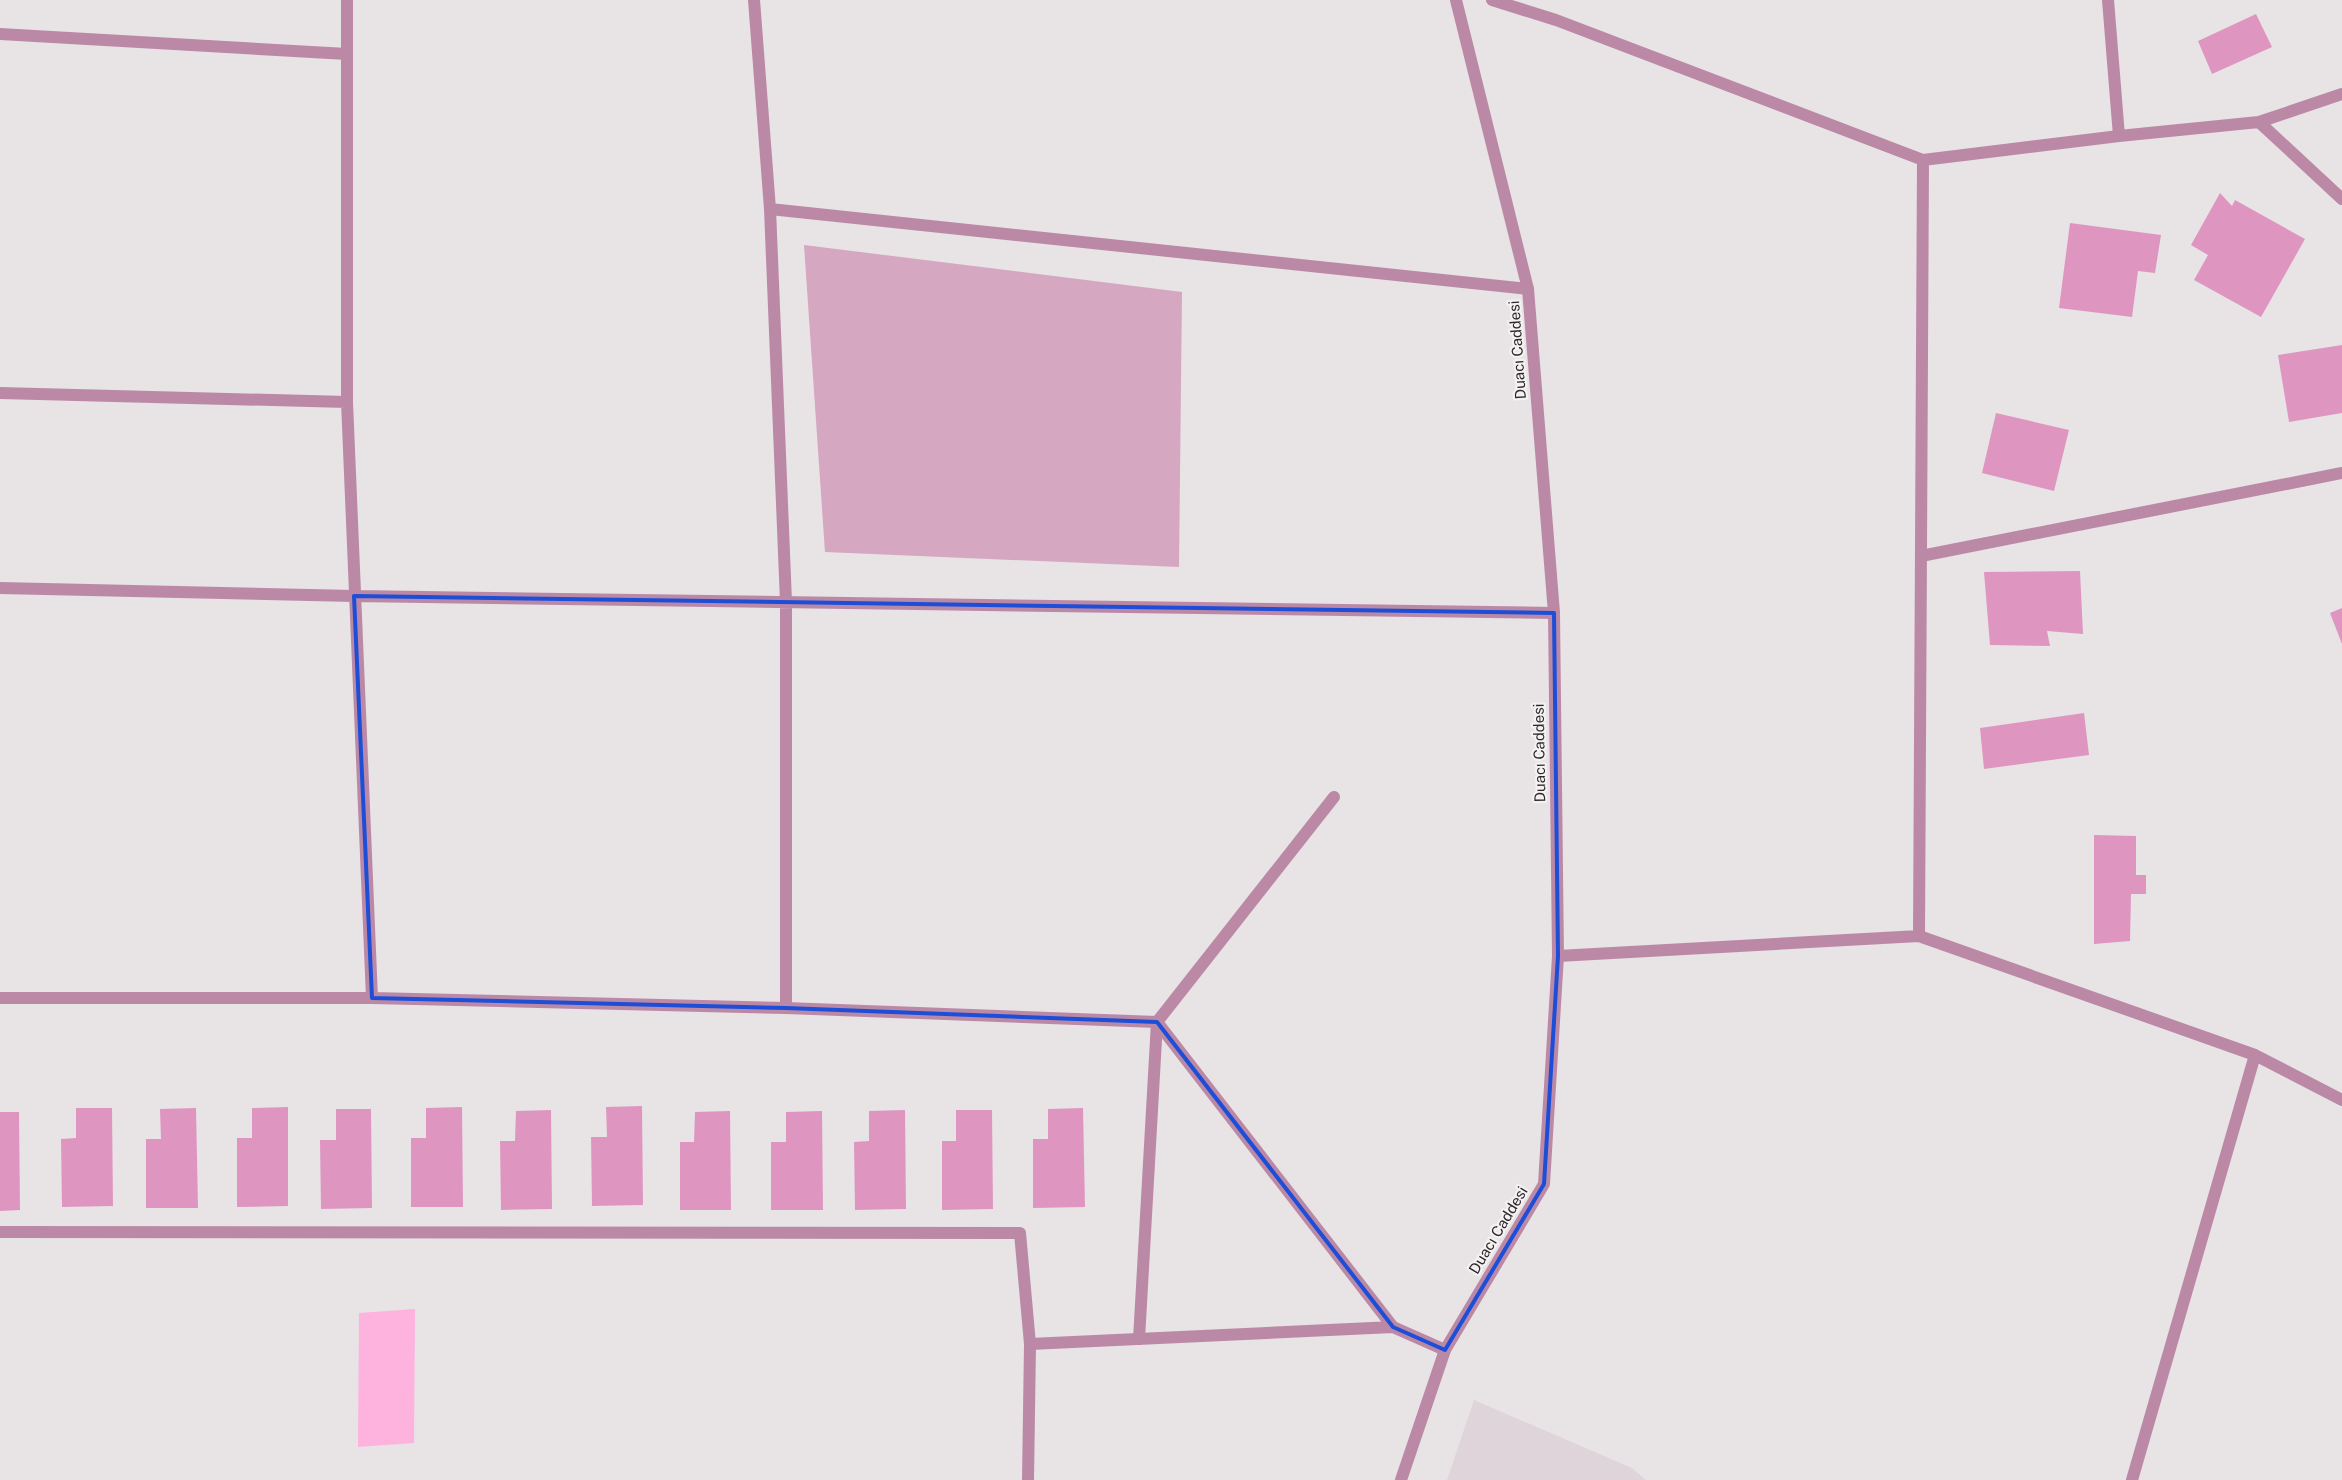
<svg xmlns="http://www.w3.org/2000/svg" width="2342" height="1480" font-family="'Public Sans',sans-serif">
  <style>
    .built { fill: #e0d4db }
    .green { fill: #d5a7c1 }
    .water { fill: #fdb3de }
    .building { fill: #de96c1 }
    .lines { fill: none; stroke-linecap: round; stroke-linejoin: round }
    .service { stroke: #bb89a6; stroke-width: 12 }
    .minor { stroke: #bb89a6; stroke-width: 12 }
    .tertiary { stroke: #bb89a6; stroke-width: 12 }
    .marked { fill: none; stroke: #1d4ed8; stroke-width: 4; stroke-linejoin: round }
    .labels { text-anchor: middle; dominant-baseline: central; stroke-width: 4.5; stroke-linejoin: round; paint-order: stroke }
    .street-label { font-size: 15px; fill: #2b292a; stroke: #f5f0f2 }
  </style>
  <rect width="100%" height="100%" fill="#e8e3e5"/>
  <path class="built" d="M 1474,1400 L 1632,1468 L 1646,1480 L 1447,1480 Z"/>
  <path class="green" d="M 804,245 L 1182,292 L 1179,567 L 825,552 Z"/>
  <path class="water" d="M 415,1309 L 414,1443 L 358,1447 L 359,1313 Z"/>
  <path class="building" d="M 2256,14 L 2272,47 L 2212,74 L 2198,41 Z
    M 2220,193 L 2232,206 L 2235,200 L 2305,239 L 2261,317 L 2194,280 L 2208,255 L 2191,245 Z
    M 2070,223 L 2161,235 L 2155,273 L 2138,271 L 2132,317 L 2059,308 Z
    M 2342,345 L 2342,413 L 2289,422 L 2278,355 Z
    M 1996,413 L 2069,430 L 2054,491 L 1982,473 Z
    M 2080,571 L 2083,634 L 2047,631 L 2050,646 L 1990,645 L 1984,572 Z
    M 2342,608 L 2342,644 L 2330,613 Z
    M 2084,713 L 2089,755 L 1984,769 L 1980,728 Z
    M 2094,835 L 2136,836 L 2136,875 L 2146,875 L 2146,894 L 2131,894 L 2130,941 L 2094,944 Z
    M 642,1106 L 643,1205 L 592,1206 L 591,1137 L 607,1137 L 606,1107 Z
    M 288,1107 L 288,1206 L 237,1207 L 237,1138 L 252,1138 L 252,1108 Z
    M 462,1107 L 463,1207 L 411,1207 L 411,1138 L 426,1138 L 426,1108 Z
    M 76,1108 L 112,1108 L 113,1206 L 62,1207 L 61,1139 L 76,1138 Z
    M 196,1108 L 198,1208 L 146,1208 L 146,1139 L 161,1139 L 160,1109 Z
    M 1083,1108 L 1085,1207 L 1033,1208 L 1033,1139 L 1048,1139 L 1048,1109 Z
    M 336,1109 L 371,1109 L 372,1208 L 321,1209 L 320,1140 L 336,1140 Z
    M 551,1110 L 552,1209 L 501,1210 L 500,1141 L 515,1141 L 516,1111 Z
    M 905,1110 L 906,1209 L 855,1210 L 854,1142 L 869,1141 L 869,1111 Z
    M 956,1110 L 992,1110 L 993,1209 L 942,1210 L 942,1141 L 956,1141 Z
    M 730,1111 L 731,1210 L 680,1210 L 680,1142 L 694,1142 L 695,1112 Z
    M 822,1111 L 823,1210 L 771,1210 L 771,1142 L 786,1142 L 786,1112 Z
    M 0,1112 L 19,1112 L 20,1210 L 0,1211 Z"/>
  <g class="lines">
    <path class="service" d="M 1139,1339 L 1157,1022"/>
    <path class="minor" d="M 347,0 L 347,402 L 372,998
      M 754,0 L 770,209 L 786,602 L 786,1008
      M 1492,0 L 1556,20 L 1923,160 L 2119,136 L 2259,122 L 2342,94
      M 2108,0 L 2119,136
      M 0,34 L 347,54
      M 2259,122 L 2342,199
      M 770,209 L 1528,289
      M 0,393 L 347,402
      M 1921,556 L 2342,473
      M 0,588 L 354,596 L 1554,613
      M 1919,936 L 1923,160
      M 1558,956 L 1919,936 L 2255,1055 L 2342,1100
      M 0,998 L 372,998 L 786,1008 L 1157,1022 L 1393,1327 L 1445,1350
      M 1157,1022 L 1334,797
      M 0,1232 L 1020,1233 L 1030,1344 L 1028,1480
      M 1030,1344 L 1393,1327
      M 2132,1480 L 2255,1055"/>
    <path class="tertiary" d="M 1401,1480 L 1445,1350 L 1544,1184 L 1558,956 L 1554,613 L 1528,289 L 1456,0"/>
  </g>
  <path class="marked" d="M 354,596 L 1554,613 L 1558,956 L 1544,1184 L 1445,1350 L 1393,1327 L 1157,1022 L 786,1008 L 372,998 Z"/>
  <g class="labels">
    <g class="street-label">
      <text transform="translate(1517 350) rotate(-94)">Duacı Caddesi</text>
      <text transform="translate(1539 753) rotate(-91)">Duacı Caddesi</text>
      <text transform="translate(1498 1230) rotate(-59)">Duacı Caddesi</text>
    </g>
  </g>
</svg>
